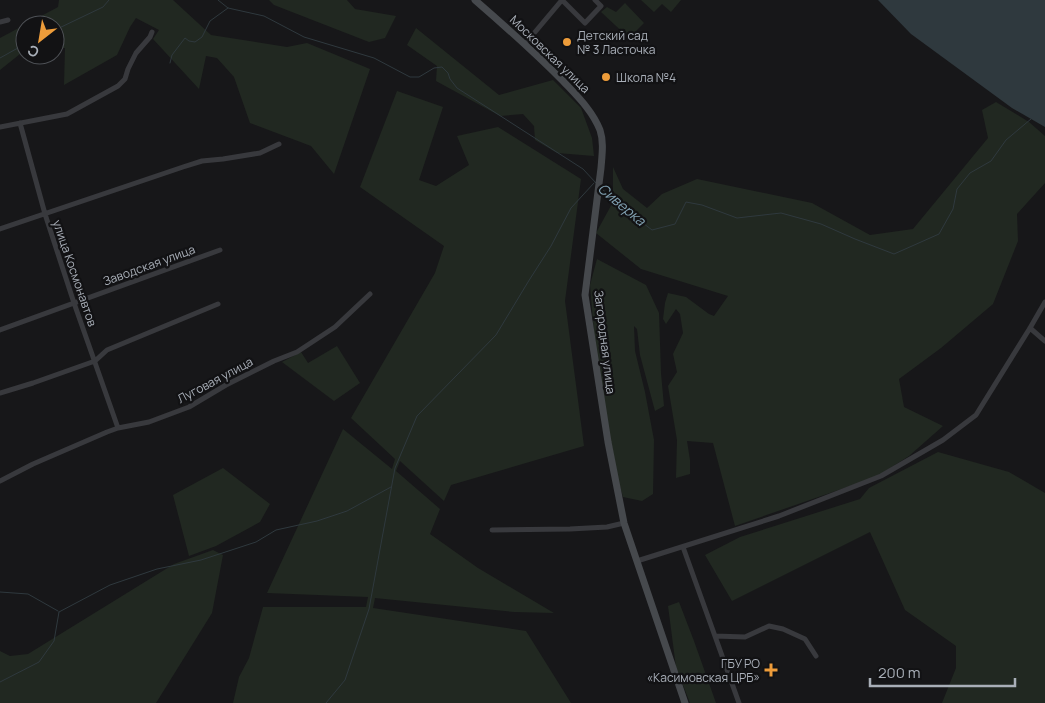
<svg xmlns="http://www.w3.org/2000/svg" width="1045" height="703" font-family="Manrope,sans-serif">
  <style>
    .green { fill: #212821 }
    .water { fill: #2f393e }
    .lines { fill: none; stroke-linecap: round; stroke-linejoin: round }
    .stream { stroke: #2f393e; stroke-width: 1 }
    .minor { stroke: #38393d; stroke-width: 5 }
    .secondary { stroke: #46494d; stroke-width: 7 }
    .poi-dot { fill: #ed9c3a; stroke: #121214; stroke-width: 2 }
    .labels { text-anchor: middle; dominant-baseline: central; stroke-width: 4.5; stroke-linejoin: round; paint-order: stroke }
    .poi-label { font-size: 12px; fill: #a9afb8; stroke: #121214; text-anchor: start }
    .street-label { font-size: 12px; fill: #a9afb8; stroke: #121214 }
    .water-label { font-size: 14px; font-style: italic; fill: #81a1b2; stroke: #121214 }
  </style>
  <rect width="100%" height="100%" fill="#171719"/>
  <path class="green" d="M 59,0 L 173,0 L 211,35 L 287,47 L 307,43 L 370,69 L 334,174 L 311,146 L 250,123 L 234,77 L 217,58 L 206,56 L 199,89 L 153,39 L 159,30 L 136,18 L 130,27 L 117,55 L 64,85 L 65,48 L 55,48 L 55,25 L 25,25 L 25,50 L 0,70 L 0,38 L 58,7 Z
    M 269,0 L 347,0 L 355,9 L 396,16 L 385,38 L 369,42 L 274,5 Z
    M 641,0 L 681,0 L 671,12 L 662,4 L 654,12 Z
    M 625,3 L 644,23 L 629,38 L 601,12 L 607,7 L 616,12 Z
    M 416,28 L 499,95 L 553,80 L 581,108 L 592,138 L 594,156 L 557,153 L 535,140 L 534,126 L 523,114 L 500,116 L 436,81 L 437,66 L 407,45 Z
    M 397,91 L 443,107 L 419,180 L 436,186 L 469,165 L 457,136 L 498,127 L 581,179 L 565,301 L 584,446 L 451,485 L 444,501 L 400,461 L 396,471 L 440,509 L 430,534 L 478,568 L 554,613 L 514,612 L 375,598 L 373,608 L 526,631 L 571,703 L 233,703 L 239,677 L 249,658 L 263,607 L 366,607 L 368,597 L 267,593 L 343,429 L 392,469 L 395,459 L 351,418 L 435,273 L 444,246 L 360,187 Z
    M 996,102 L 1029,122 L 1045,136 L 1045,183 L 1017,214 L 1018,241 L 993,304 L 941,348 L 899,379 L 904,407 L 943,426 L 909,456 L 876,477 L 735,526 L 713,443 L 687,441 L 690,460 L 690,474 L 676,478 L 677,440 L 668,386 L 677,372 L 673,354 L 683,333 L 680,314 L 676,309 L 666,324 L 663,319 L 665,303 L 668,293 L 686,297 L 709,314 L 714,316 L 728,296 L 641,269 L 596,233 L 613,202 L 613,167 L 623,189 L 647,208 L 662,194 L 697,179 L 812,203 L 870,235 L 913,229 L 988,138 L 982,110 Z
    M 597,259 L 646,285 L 659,313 L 661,373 L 664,406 L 655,411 L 640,355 L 637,329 L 634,326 L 635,351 L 645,392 L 654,440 L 653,494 L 642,501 L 623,497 L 619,483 L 610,437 L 595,346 L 590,285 Z
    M 337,346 L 360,383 L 334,401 L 282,362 L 301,352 L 308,363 Z
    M 938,452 L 1009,472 L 1045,493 L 1045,703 L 942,703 L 956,668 L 956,646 L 905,610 L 870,532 L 732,601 L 705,555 L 740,537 L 860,499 L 869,488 Z
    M 223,468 L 270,504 L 260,522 L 216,546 L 189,556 L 173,495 Z
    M 213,550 L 223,555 L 212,613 L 156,703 L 0,703 L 0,651 L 10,656 L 28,654 L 174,564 Z
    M 679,602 L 694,641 L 716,703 L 690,703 L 676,667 L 668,606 Z"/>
  <path class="water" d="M 878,0 L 1045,0 L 1045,127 L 1012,108 L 911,34 Z"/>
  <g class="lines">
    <path class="stream" d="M 218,0 L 228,8 L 264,16 L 304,37 L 374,58 L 410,77 L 419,77 L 434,68 L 442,67 L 448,73 L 450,79 L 457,88 L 583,169 L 596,183
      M 55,30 L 103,7 L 109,0
      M 0,58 L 25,44
      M 170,63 L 172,55 L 185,38 L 189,41 L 195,42 L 202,37 L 210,21 L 228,8
      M 602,189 L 626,210 L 652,230 L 675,224 L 686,202 L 702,205 L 737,218 L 781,213 L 821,224 L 855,239 L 894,254 L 939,234 L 953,209 L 957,189 L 970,173 L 991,161 L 1006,140 L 1031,119
      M 0,592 L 28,594 L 58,611
      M 59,612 L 110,585 L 157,569 L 201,560 L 256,542 L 276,530 L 317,521 L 347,511 L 391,487
      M 0,682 L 39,662 L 54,641 L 59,612
      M 326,703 L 345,680 L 369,609 L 395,468 L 417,416 L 496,335 L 528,282 L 551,246 L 571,208 L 594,183"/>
    <path class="minor" d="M 563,1 L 585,23 L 601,6 L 595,0
      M 0,22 L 8,20
      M 525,44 L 562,0
      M 20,123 L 45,214 L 74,303 L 118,428
      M 0,127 L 67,114 L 118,86 L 125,79 L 128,69 L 136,53 L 150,37 L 152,32
      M 0,229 L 183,167 L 202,161 L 223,159 L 260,153 L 279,144
      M 1030,328 L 1045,341
      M 0,330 L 220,250
      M 0,393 L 33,383 L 95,361 L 107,350 L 218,304
      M 0,481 L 33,464 L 107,432 L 118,428 L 149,422 L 189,407 L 226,385 L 274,361 L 297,352 L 335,327 L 370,294
      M 492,530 L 570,529 L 607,527 L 624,523
      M 683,547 L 739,703
      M 637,561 L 779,516 L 881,476 L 943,440 L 976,415 L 1030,328 L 1045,302
      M 715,636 L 745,637 L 769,626 L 783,629 L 805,639 L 816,656"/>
    <path class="secondary" d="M 475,0 C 505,26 535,53 563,81 C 577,96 592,110 600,130 C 604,142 602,155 601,168 L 585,295 L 608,442 L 624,523 L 685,703"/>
  </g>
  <g class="poi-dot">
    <circle cx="567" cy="42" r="5"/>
    <circle cx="606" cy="77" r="5"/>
    <path d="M768.5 662.5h5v5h5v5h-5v5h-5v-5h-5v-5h5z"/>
  </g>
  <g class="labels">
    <g class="poi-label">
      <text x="577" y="35">Детский сад<tspan x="577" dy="14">№ 3 Ласточка</tspan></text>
      <text x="616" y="77">Школа №4</text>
      <text x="760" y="663" text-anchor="end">ГБУ РО<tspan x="760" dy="14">«Касимовская ЦРБ»</tspan></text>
    </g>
    <g class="street-label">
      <text transform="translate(550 54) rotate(44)">Московская улица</text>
      <text transform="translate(149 265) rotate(-20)">Заводская улица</text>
      <text transform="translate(75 273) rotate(71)">улица Космонавтов</text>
      <text transform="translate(605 342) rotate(83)">Загородная улица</text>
      <text transform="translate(215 380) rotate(-28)">Луговая улица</text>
    </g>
    <g class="water-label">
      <text transform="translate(622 204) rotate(40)">Сиверка</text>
    </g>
  </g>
  <g transform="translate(40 40) rotate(211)"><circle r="24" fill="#121214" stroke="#4e5156"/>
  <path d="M0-4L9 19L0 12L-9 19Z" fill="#ed9c3a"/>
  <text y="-8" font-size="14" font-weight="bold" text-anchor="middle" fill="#a9afb8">С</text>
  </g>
  <path d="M870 678v8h145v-8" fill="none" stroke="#a9afb8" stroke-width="2.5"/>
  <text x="878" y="678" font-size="15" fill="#a9afb8" stroke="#121214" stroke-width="4" paint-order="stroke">200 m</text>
</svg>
